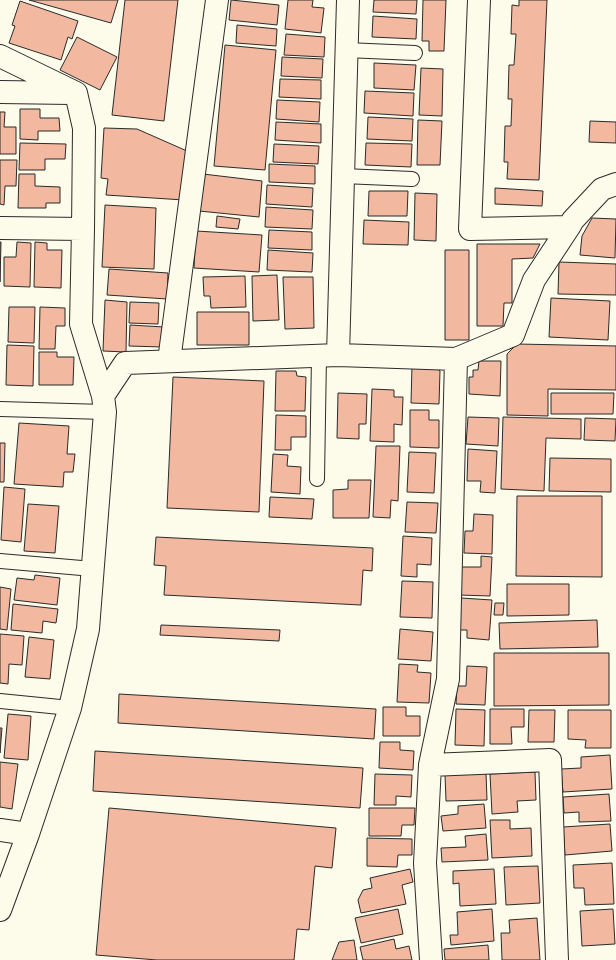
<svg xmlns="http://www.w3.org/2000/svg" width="616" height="960" font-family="Lato,sans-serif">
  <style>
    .building { fill: #f2b8a0; stroke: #2b2b2b }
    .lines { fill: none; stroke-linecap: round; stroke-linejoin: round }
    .lane-casing { stroke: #2b2b2b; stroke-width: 16 }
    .street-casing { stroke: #2b2b2b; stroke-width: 24 }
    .lane { stroke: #fdfbea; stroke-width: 14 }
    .street { stroke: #fdfbea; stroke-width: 22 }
  </style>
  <rect width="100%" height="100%" fill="#fdfbea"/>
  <path class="building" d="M 29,0 L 118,0 L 111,23 Z
    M 125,0 L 178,0 L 164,121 L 112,115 Z
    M 231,0 L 279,5 L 277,25 L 229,20 Z
    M 288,0 L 313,0 L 312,7 L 324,8 L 321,33 L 285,29 Z
    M 374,0 L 417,0 L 416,14 L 373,12 Z
    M 423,0 L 446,0 L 444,51 L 429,51 L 429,41 L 422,41 Z
    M 519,0 L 547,0 L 539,180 L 507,179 L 508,162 L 504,162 L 505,126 L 511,126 L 512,99 L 508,99 L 509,65 L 514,65 L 516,34 L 511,34 L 512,5 L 519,6 Z
    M 20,1 L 78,21 L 72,39 L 68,37 L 61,60 L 9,43 L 15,26 L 12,25 Z
    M 373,16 L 417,19 L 416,39 L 372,37 Z
    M 237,25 L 277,29 L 276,46 L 236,43 Z
    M 286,34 L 325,37 L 324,57 L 284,55 Z
    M 77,37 L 117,57 L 100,90 L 60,70 Z
    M 225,45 L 276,50 L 265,170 L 214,166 Z
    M 282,57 L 323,59 L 322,78 L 281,76 Z
    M 374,63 L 416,65 L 414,90 L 374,88 Z
    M 421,68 L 443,69 L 442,116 L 419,115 Z
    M 280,79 L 321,80 L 321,99 L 279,97 Z
    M 365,91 L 414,93 L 413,116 L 364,113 Z
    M 277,100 L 320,102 L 319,122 L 276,119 Z
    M 20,109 L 40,109 L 40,118 L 59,118 L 60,131 L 38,131 L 38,140 L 20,139 Z
    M 0,112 L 5,112 L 4,127 L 16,127 L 16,154 L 0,154 Z
    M 368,117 L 413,119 L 412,141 L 367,139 Z
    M 418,120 L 442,121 L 440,165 L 417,165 Z
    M 590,121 L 616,122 L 616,143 L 589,142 Z
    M 276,122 L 321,124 L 321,143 L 275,140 Z
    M 104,128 L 137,129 L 187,151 L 184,200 L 106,195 L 108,179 L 101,178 Z
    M 20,143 L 66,144 L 65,159 L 45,159 L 45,170 L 19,170 Z
    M 366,143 L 412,144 L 411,167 L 365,165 Z
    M 274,144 L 319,146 L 318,164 L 273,162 Z
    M 0,160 L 17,160 L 16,186 L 5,186 L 4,205 L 0,204 Z
    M 269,164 L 315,166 L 315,184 L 269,182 Z
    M 19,174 L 35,174 L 35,186 L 60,187 L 60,203 L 46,203 L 46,208 L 18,208 Z
    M 203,174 L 262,181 L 259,217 L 199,211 Z
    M 267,185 L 313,188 L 312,207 L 266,204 Z
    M 495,188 L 543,191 L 542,206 L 495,204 Z
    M 369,191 L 408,191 L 407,216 L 368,216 Z
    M 415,193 L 437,194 L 436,241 L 414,240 Z
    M 105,205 L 156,208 L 154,269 L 102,267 Z
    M 266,207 L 313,210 L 312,229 L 265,227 Z
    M 217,216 L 240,219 L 238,229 L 216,227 Z
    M 592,218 L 616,219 L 615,258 L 580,255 L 582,236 Z
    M 364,220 L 409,222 L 408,245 L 363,244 Z
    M 269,230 L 312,232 L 312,250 L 268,248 Z
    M 196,231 L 262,235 L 259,272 L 194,268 Z
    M 0,242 L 1,242 L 0,282 Z
    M 17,242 L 31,243 L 30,287 L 4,286 L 4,257 L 16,257 Z
    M 35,242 L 47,243 L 47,250 L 62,250 L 61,288 L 34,287 Z
    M 477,244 L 540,244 L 533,258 L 512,259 L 512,303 L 504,303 L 503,326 L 477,326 Z
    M 268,250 L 313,253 L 312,272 L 267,270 Z
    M 445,250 L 469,250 L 469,340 L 445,340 Z
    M 559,262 L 616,264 L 616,295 L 558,294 Z
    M 109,269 L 168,273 L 167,299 L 107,295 Z
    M 277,275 L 279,320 L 253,321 L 252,276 Z
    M 245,276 L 246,307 L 211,308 L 210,296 L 204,296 L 203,277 Z
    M 283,277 L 313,277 L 314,328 L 285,329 Z
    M 551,298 L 610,301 L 608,340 L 549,337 Z
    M 105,300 L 127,302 L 126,352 L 103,351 Z
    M 130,302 L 159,303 L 158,324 L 129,323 Z
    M 9,307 L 35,307 L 34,343 L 8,342 Z
    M 40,307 L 65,308 L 65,326 L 56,326 L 55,349 L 39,349 Z
    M 197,312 L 249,312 L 249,345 L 197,345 Z
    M 130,325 L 164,327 L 163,347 L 129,346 Z
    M 517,344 L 616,346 L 616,390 L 548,389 L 548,416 L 507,415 L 507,354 Z
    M 7,345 L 34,346 L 33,386 L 6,385 Z
    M 39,352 L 57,352 L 57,357 L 74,357 L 73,385 L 39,385 Z
    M 479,361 L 501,361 L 500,396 L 469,394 L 469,377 L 473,377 L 473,370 L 478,370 Z
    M 412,365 L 434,366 L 440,371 L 439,404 L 411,403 Z
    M 276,371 L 296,371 L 297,376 L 306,377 L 305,411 L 275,411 Z
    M 173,377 L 264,381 L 259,512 L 167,508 Z
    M 372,389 L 394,390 L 394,397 L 403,397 L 402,425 L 394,424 L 394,442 L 370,441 Z
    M 338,393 L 367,394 L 366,424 L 359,424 L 359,439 L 337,438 Z
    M 551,393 L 614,393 L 613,414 L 551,414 Z
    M 410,410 L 429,410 L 429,420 L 439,420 L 439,448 L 410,447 Z
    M 276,415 L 306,416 L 306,437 L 291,437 L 291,450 L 275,450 Z
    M 468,417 L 499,418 L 498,446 L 466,444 Z
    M 503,417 L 581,419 L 581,439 L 546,438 L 544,491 L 501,489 Z
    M 585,418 L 616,419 L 615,441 L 584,440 Z
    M 19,423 L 69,426 L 67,454 L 75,454 L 73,472 L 64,472 L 63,487 L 14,484 Z
    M 0,443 L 5,443 L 4,482 L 0,482 Z
    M 376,446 L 400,446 L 398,501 L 391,500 L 390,518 L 373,517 Z
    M 468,449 L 497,451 L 495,493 L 480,492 L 481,481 L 467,481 Z
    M 409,452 L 436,453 L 434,493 L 407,492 Z
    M 273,454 L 288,455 L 287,466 L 301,467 L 300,494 L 271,492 Z
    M 550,458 L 611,459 L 611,492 L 549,491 Z
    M 348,480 L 371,480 L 369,518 L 333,518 L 333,490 L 348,489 Z
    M 4,487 L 25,489 L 21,542 L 1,540 Z
    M 517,496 L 602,496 L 602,577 L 516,576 Z
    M 270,497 L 314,499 L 312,519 L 269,517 Z
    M 407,502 L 438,503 L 436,533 L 405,532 Z
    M 28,504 L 59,506 L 55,553 L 24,551 Z
    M 474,514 L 493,515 L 492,554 L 464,553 L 465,531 L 473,531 Z
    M 403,536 L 432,538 L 431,565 L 417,564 L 417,577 L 401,576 Z
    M 156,537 L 373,548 L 372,571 L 363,570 L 361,605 L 164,595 L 166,566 L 154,565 Z
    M 481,556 L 492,557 L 490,596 L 459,595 L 461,567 L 481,567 Z
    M 35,575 L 60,578 L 57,605 L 14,600 L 17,578 L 34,580 Z
    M 402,581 L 433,582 L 432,618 L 400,617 Z
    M 507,584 L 569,584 L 569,615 L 507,616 Z
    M 0,587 L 11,589 L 7,630 L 0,629 Z
    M 461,598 L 492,600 L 489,640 L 467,638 L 467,630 L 459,630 Z
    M 495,603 L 504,603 L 503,615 L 494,615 Z
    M 13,604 L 58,609 L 56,623 L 43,621 L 42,633 L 11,630 Z
    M 597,620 L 598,647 L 500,649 L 499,623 Z
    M 161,625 L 280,630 L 279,641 L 160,635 Z
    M 400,629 L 433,632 L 431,661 L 398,659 Z
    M 0,634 L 24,636 L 22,665 L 9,664 L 8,684 L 0,683 Z
    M 29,637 L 54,640 L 50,679 L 25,677 Z
    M 494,653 L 609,653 L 609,705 L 494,706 Z
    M 399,664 L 418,665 L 417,672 L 431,673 L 429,703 L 397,702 Z
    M 467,666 L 487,667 L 485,705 L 456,704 L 457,686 L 466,686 Z
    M 119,694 L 376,709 L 374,739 L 118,723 Z
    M 383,707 L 406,707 L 406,716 L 420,716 L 420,736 L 383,736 Z
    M 456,709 L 485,710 L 484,746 L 455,745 Z
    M 490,709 L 524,709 L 524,727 L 511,727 L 512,744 L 490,744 Z
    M 529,710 L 555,710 L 554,742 L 528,742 Z
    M 568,710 L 611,710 L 611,748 L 585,748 L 586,740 L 568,739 Z
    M 8,714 L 31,716 L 28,760 L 4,758 Z
    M 0,728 L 2,728 L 0,753 Z
    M 380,742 L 400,742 L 400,750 L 414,751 L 413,770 L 379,768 Z
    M 95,751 L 363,768 L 360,808 L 93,791 Z
    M 610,755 L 612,789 L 563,792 L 561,769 L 581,768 L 581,757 Z
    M 0,762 L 18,764 L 12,809 L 0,807 Z
    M 535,772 L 536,800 L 517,801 L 518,812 L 492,814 L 490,774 Z
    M 486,773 L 487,800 L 446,801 L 445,775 Z
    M 375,774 L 412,775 L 411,797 L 396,796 L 396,805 L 374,805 Z
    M 609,794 L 611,821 L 579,822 L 579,812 L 564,813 L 563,797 Z
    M 484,804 L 486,828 L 443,831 L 441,816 L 458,814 L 458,806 Z
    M 109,808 L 336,828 L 332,868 L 315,866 L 309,930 L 297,929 L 294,960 L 157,960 L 96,955 Z
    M 369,808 L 415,808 L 414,825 L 402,825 L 401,836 L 369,836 Z
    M 490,820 L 510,820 L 510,829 L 531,828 L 532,856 L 492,858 Z
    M 610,824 L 612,851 L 565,855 L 563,827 Z
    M 486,834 L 488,860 L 442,862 L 441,848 L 466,847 L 465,836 Z
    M 367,838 L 412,839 L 412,855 L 398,855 L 397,867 L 367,866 Z
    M 612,863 L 614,904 L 585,905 L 584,888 L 574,888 L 573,865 Z
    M 538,866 L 540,903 L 506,905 L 504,867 Z
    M 410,869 L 413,882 L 402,885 L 406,904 L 361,913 L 358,900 L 363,890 L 372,888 L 370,878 Z
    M 494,869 L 496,904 L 460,906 L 459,883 L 453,884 L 453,871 Z
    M 398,909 L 403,934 L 361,943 L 355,918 Z
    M 492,909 L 494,941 L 451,945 L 450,935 L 458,935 L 457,912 Z
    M 613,909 L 615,944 L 582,946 L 580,911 Z
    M 537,918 L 540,960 L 502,960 L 501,933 L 510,933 L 509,920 Z
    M 394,939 L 396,949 L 409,946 L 412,960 L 363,960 L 360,947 Z
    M 354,940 L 357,960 L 332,960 L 339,942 Z
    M 488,945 L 489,960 L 445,960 L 444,949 Z"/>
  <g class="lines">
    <g class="lane-casing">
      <path id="lane" d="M 346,50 L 415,53
        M 343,176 L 412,179
        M 0,409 L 105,412
        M 317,479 L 319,356
        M 0,561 L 93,569
        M 0,701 L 70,708"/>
    </g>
    <g class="street-casing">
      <path id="street" d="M 479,0 L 470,229 L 569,227
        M 0,56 L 76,93 L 84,128 L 83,229 L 81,324 L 103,396 L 105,412 L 88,629 L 70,708 L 28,834 L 0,910
        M 0,92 L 71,93
        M 0,228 L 83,229
        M 338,355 L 348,0
        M 169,361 L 217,0
        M 103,396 L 125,363 L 338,355 L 456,359 L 513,335 L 534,280 L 569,227 L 573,220 L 602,189 L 616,184
        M 430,765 L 550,760 L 557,960
        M 0,830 L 28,834
        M 431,960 L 425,863 L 430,765 L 448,679 L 456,359"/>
    </g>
    <use href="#lane" class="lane"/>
    <use href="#street" class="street"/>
  </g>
</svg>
